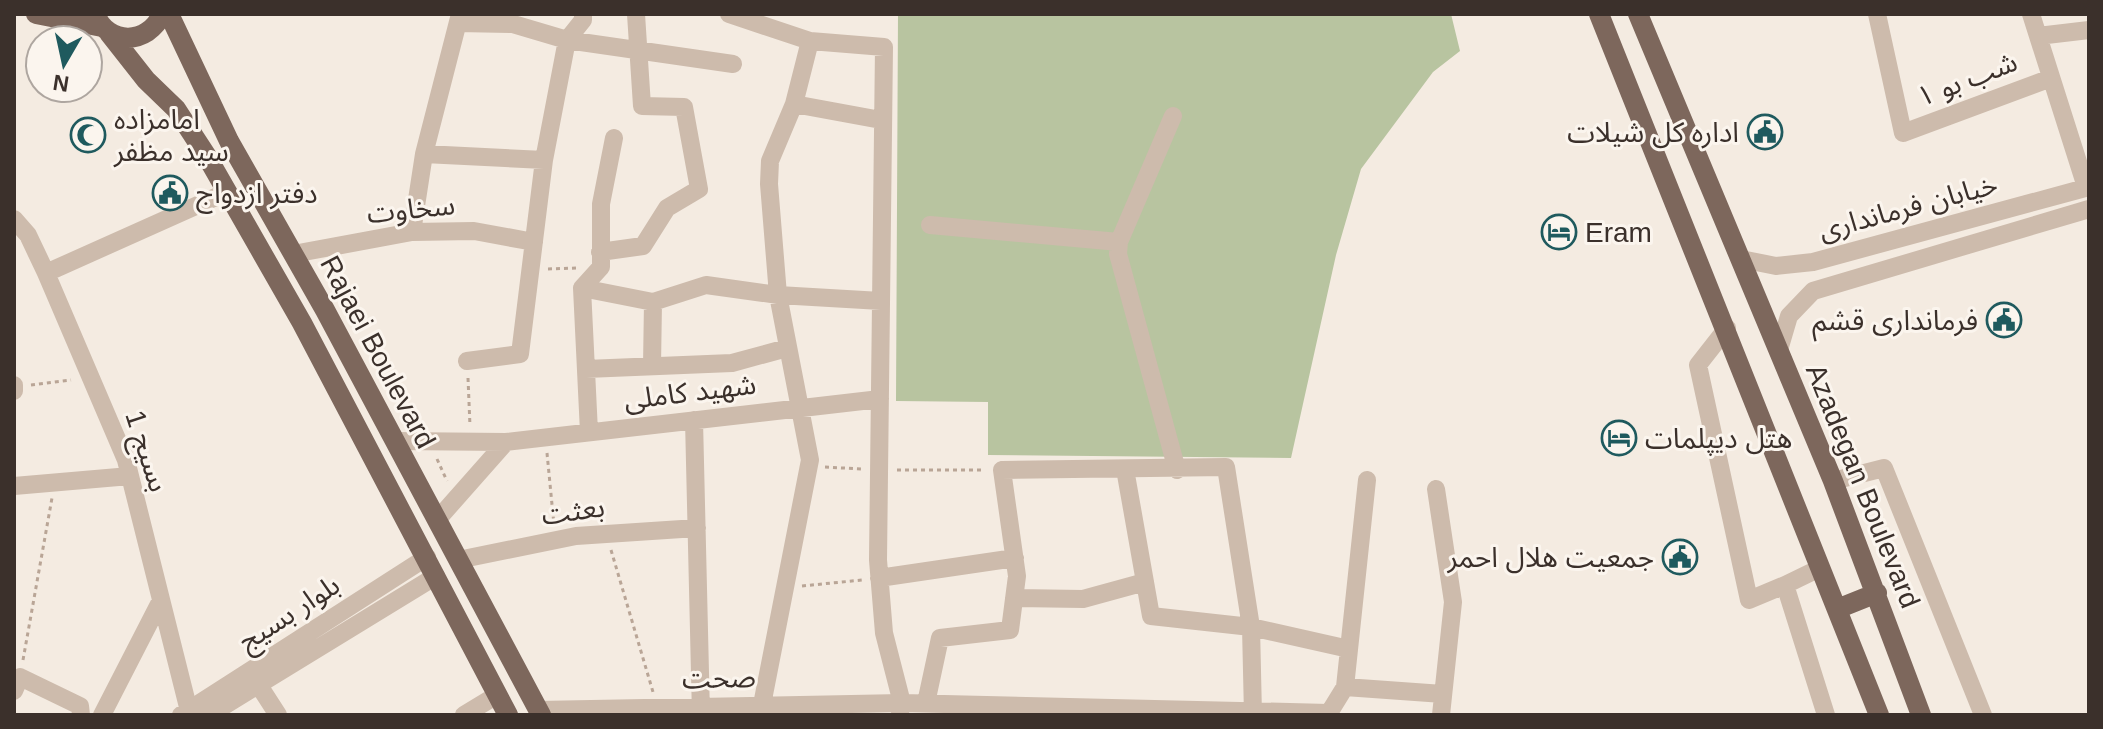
<svg xmlns="http://www.w3.org/2000/svg" width="2103" height="729" font-family="Arial,'Noto Sans Arabic',sans-serif">
  <style>
    .green { fill: #b8c4a0 }
    .lines { fill: none; stroke-linecap: round; stroke-linejoin: round }
    .path { stroke: #b9a596; stroke-width: 3; stroke-dasharray: 4 4; stroke-linecap: butt }
    .minor { stroke: #cdbbac; stroke-width: 18 }
    .major { stroke: #7d675c; stroke-width: 20 }
    .labels { text-anchor: middle; dominant-baseline: central; stroke-width: 6; stroke-linejoin: round; paint-order: stroke }
    .street-label { font-size: 28px; fill: #3b302b; stroke: #fbf5ee }
    .poi-label { font-size: 28px; fill: #3b302b; stroke: #fbf5ee; text-anchor: start }
  </style>
  <rect width="100%" height="100%" fill="#f4ebe1"/>
  <path class="green" d="M 898,14 L 1451,14 L 1460,51 L 1433,72 L 1361,169 L 1336,255 L 1291,458 L 988,455 L 988,402 L 896,401 Z"/>
  <g class="lines">
    <path class="path" d="M 548,269 L 577,268
      M 468,378 L 470,426
      M 31,385 L 71,380
      M 547,453 L 554,525
      M 437,459 L 447,481
      M 825,467 L 861,469
      M 897,470 L 985,470
      M 611,550 L 653,692
      M 802,586 L 862,580
      M 23,660 L 52,498"/>
    <path class="minor" d="M 729,14 L 810,41 L 884,47 L 878,560 L 884,633 L 902,703 L 1329,713 L 1345,687 L 1443,694
      M 1877,14 L 1903,133 L 2051,78
      M 2031,14 L 2086,187
      M 458,23 L 513,24 L 567,40 L 733,64
      M 2038,36 L 2089,30
      M 794,104 L 881,120
      M 1173,116 L 1119,242 L 1118,254 L 1177,470
      M 424,154 L 544,160
      M 14,219 L 28,235 L 46,273 L 126,460 L 190,715
      M 930,225 L 1119,242
      M 412,232 L 424,154 L 460,14
      M 600,252 L 643,246 L 667,208 L 699,189 L 684,107 L 642,106 L 636,14
      M 293,254 L 412,232 L 474,231 L 534,242
      M 1741,259 L 1776,266 L 1813,262 L 2089,187
      M 46,273 L 227,192
      M 582,288 L 653,302 L 706,285 L 778,295 L 881,301
      M 1727,328 L 1698,365 L 1749,600 L 1785,585
      M 1779,350 L 1789,316 L 1813,291 L 2089,209
      M 467,361 L 520,354 L 544,160 L 567,40 L 583,20 L 583,14
      M 652,366 L 653,302
      M 586,369 L 732,363 L 787,348
      M 14,385 L 14,391
      M 694,420 L 701,715
      M 589,432 L 582,288 L 601,267 L 601,204 L 614,138
      M 395,441 L 506,442 L 880,399
      M 1125,469 L 1151,616 L 1251,627 L 1349,649
      M 1833,481 L 1884,468 L 1983,715
      M 14,486 L 130,476
      M 1436,489 L 1453,602 L 1441,715
      M 437,520 L 506,442
      M 458,560 L 576,536 L 697,528
      M 1820,568 L 1785,585 L 1826,715
      M 879,578 L 1015,558
      M 1014,598 L 1083,599 L 1145,582
      M 258,684 L 278,715
      M 1345,687 L 1367,480
      M 14,691 L 20,677 L 80,706 L 81,715
      M 926,703 L 940,638 L 1010,630 L 1017,576 L 1002,470 L 1226,467 L 1251,627 L 1253,715
      M 538,710 L 902,703 L 900,712
      M 102,715 L 159,604
      M 181,715 L 427,557
      M 209,715 L 436,576
      M 464,715 L 497,695
      M 760,715 L 810,460 L 778,295 L 769,184 L 770,161 L 794,104 L 810,41"/>
    <path class="major" d="M 36,14 L 102,27
      M 95,14 C 108,46 148,45 162,14
      M 169,14 L 229,141 L 325,310 L 541,715
      M 1599,14 L 1879,715
      M 1638,14 L 1833,481 L 1921,715
      M 109,33 L 146,80 L 176,109 L 206,155 L 302,323 L 508,715
      M 1837,609 L 1877,593"/>
  </g>
  <defs>
    <g id="civic-ring" transform="scale(1.8)"><circle r="9.5" fill="#fbf5ee" stroke="#1f5a5e" stroke-width="1.5"/><path d="M-.6-6.5H3V-4.5H.6V-3L4-1V1h2V6H-6V1h2V-1L-.6-3ZM-1.2 2.5V6h2.4V2.5Z" fill="#1f5a5e"/></g>
    <g id="mosque-ring" transform="scale(1.8)"><circle r="9.5" fill="#fbf5ee" stroke="#1f5a5e" stroke-width="1.5"/><path d="M3.5-4.9A6 6 0 1 0 3.5 4.9A5 5 0 1 1 3.5-4.9Z" fill="#1f5a5e"/></g>
    <g id="hotel-ring" transform="scale(1.8)"><circle r="9.5" fill="#fbf5ee" stroke="#1f5a5e" stroke-width="1.5"/><path d="M-6-4.5h1.5V1H6V5H4.5V3h-9V5H-6ZM-4 0a1.8 1.8 0 1 1 3.6 0ZM.5 0V-2.5h3Q6-2.5 6 0Z" fill="#1f5a5e"/></g>
  </defs>
  <g fill-rule="evenodd">
    <use href="#civic-ring" x="1765" y="132"/>
    <use href="#mosque-ring" x="88" y="135"/>
    <use href="#civic-ring" x="170" y="193"/>
    <use href="#hotel-ring" x="1559" y="232"/>
    <use href="#civic-ring" x="2004" y="320"/>
    <use href="#hotel-ring" x="1619" y="438"/>
    <use href="#civic-ring" x="1680" y="557"/>
  </g>
  <g class="labels">
    <g class="street-label">
      <text transform="translate(1967 79) rotate(-21)">شب بو ۱</text>
      <text transform="translate(1908 207) rotate(-15)">خیابان فرمانداری</text>
      <text transform="translate(411 209) rotate(-6)">سخاوت</text>
      <text transform="translate(378 352) rotate(62)">Rajaei Boulevard</text>
      <text transform="translate(690 392) rotate(-7)">شهید کاملی</text>
      <text transform="translate(147 451) rotate(72)">بسیج 1</text>
      <text transform="translate(1863 486) rotate(68)">Azadegan Boulevard</text>
      <text transform="translate(573 511) rotate(-8)">بعثت</text>
      <text transform="translate(289 613) rotate(-33)">بلوار بسیج</text>
      <text transform="translate(719 678) rotate(-1)">صحت</text>
    </g>
    <g class="poi-label">
      <text x="114" y="119">امامزاده<tspan x="114" dy="32">سید مظفر</tspan></text>
      <text x="1739" y="132" text-anchor="end">اداره کل شیلات</text>
      <text x="196" y="193">دفتر ازدواج</text>
      <text x="1585" y="232">Eram</text>
      <text x="1978" y="320" text-anchor="end">فرمانداری قشم</text>
      <text x="1645" y="438">هتل دیپلمات</text>
      <text x="1654" y="557" text-anchor="end">جمعیت هلال احمر</text>
    </g>
  </g>
  <rect width="2103" height="729" fill="none" stroke="#3b302b" stroke-width="32"/>
  <g transform="translate(64 64) rotate(189)"><circle r="38" fill="#fbf5ee" stroke="#aea6a0" stroke-width="2"/>
  <path d="M0-6L14 30L0 20L-14 30Z" fill="#1f5a5e"/>
  <text y="-12" font-size="22" font-weight="bold" text-anchor="middle" fill="#3b302b">N</text>
  </g>
</svg>
